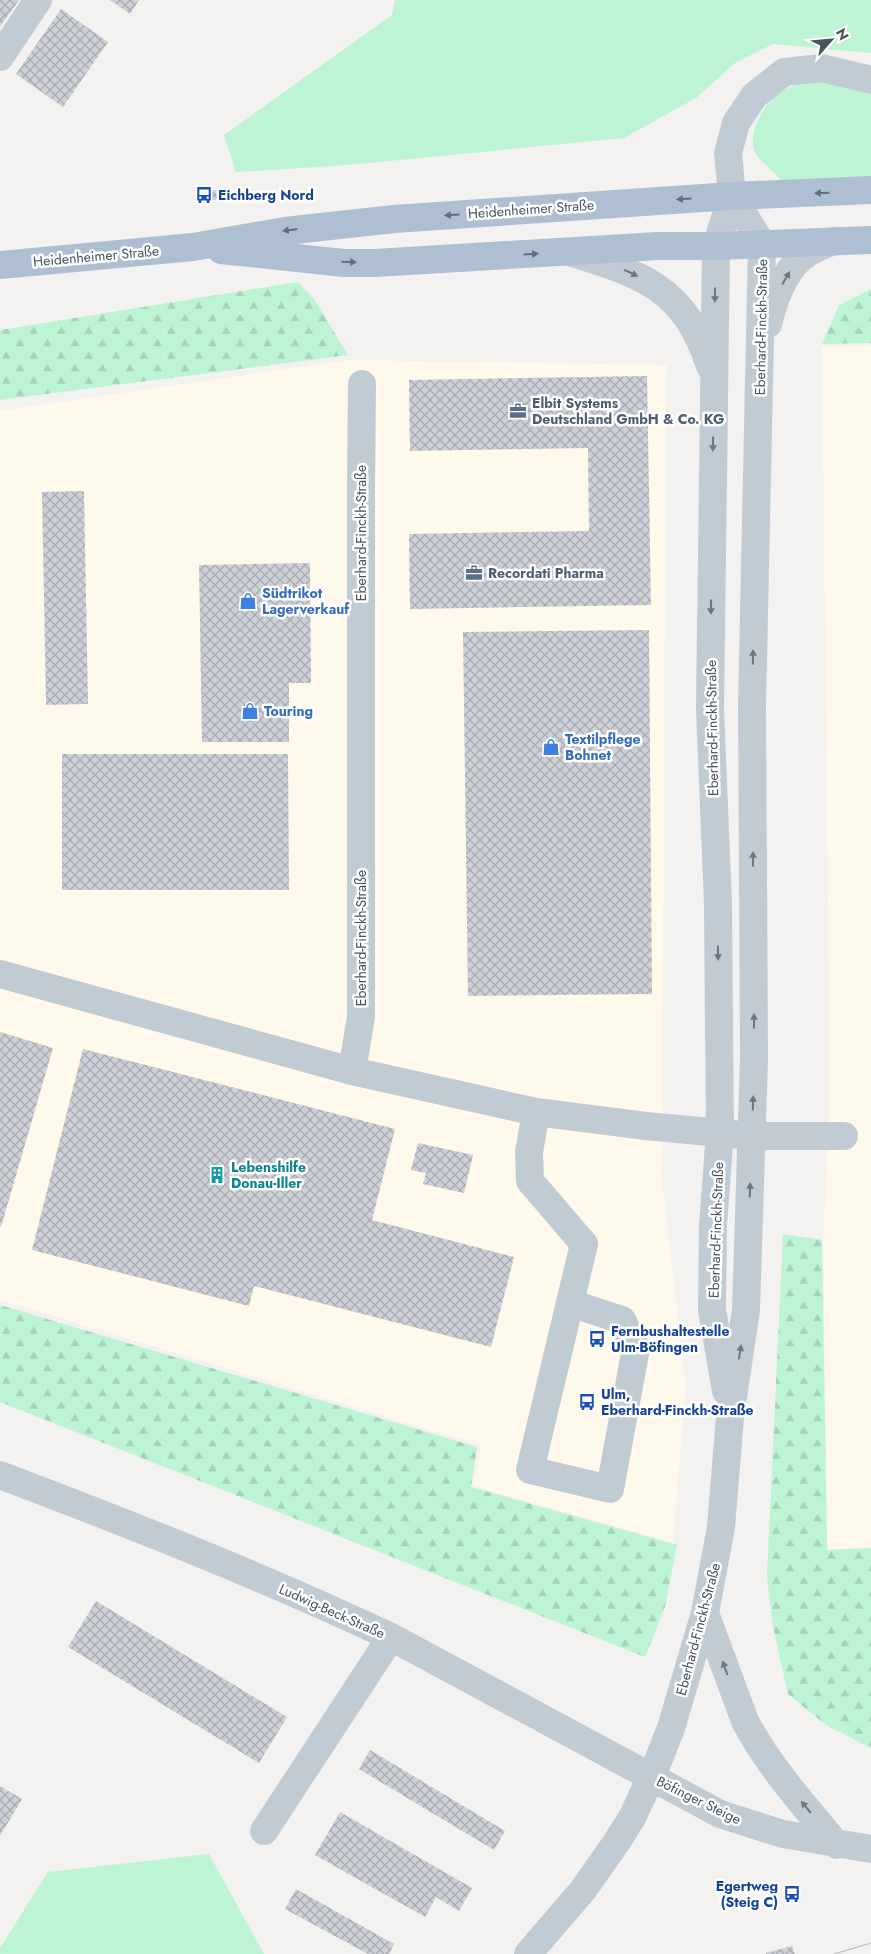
<svg xmlns="http://www.w3.org/2000/svg" width="871" height="1954" font-family="Jost,sans-serif">
  <style>
    .commercial { fill: #fef9eb }
    .green { fill: #bdf4d4 }
    .forest { fill: url(#forest-firs) }
    .building { fill: url(#building-cross-hatch) }
    .lines { fill: none; stroke-linecap: round; stroke-linejoin: round }
    .minor { stroke: #c1cbd4; stroke-width: 28 }
    .major { stroke: #afbfd2; stroke-width: 28 }
    .tram { stroke: #b3b6bc; stroke-width: 1 }
    .oneway { fill: #616e7c }
    .oneway2 { fill: #6c7783 }
    .labels { text-anchor: middle; dominant-baseline: central; stroke-width: 5; stroke-linejoin: round; paint-order: stroke }
    .transit-label { font-size: 14px; font-weight: bold; fill: #164399; stroke: #fff; text-anchor: start }
    .street-label { font-size: 14px; fill: #475360; stroke: #fff }
    .service-label { font-size: 14px; font-weight: bold; fill: #4e5e75; stroke: #fff; text-anchor: start }
    .shop-label { font-size: 14px; font-weight: bold; fill: #366cbe; stroke: #fff; text-anchor: start }
    .culture-label { font-size: 14px; font-weight: bold; fill: #0d838f; stroke: #fff; text-anchor: start }
  </style>
  <defs>
    <pattern id="forest-firs" width="22" height="20" patternUnits="userSpaceOnUse" patternTransform="scale(1.25)"><rect width="22" height="20" fill="#bdf4d4"/><path d="M5 1l3.5 6h-7zM16 11l3.5 6h-7z" fill="#a4d3b9"/></pattern>
    <pattern id="building-cross-hatch" width="8" height="8" patternUnits="userSpaceOnUse" patternTransform="scale(1.25)"><rect width="8" height="8" fill="#cdd0d6"/><path d="M0 0l8 8M0 8l8-8" fill="none" stroke="#a8abb1"/></pattern>
  </defs>
  <rect width="100%" height="100%" fill="#f4f1f1"/>
  <path class="commercial" d="M 871,346 L 871,1547 L 828,1549 L 823,1239 L 830,1089 L 822,347 Z
    M 348,360 L 666,365 L 662,1181 L 686,1386 L 673,1542 L 473,1486 L 481,1445 L 0,1300 L 0,411 Z"/>
  <path class="green" d="M 395,0 L 871,0 L 871,53 L 773,44 L 735,63 L 696,98 L 624,138 L 348,165 L 236,172 L 224,135 L 392,15 Z
    M 827,82 L 871,91 L 871,183 L 782,181 C 776,174 756,158 754,150 C 747,122 775,89 800,83 C 809,81 819,82 827,82 Z
    M 209,1854 L 264,1954 L 0,1954 L 0,1948 L 48,1872 Z"/>
  <path class="forest" d="M 298,282 L 314,299 L 348,355 L 0,400 L 0,330 Z
    M 871,289 L 871,343 L 822,344 L 839,305 Z
    M 783,1234 L 822,1240 L 827,1550 L 871,1548 L 871,1748 L 826,1725 L 788,1694 L 773,1627 L 767,1576 Z
    M 0,1305 L 477,1447 L 471,1487 L 677,1545 L 665,1607 L 645,1657 L 0,1402 Z"/>
  <path class="building" d="M 0,0 L 19,0 L 0,27 Z
    M 110,0 L 139,0 L 130,14 Z
    M 61,9 L 108,42 L 63,107 L 16,74 Z
    M 230,189 L 231,198 L 208,201 L 207,191 Z
    M 647,376 L 651,605 L 410,609 L 409,534 L 589,531 L 588,448 L 410,451 L 409,380 Z
    M 84,491 L 88,704 L 46,705 L 42,492 Z
    M 310,563 L 311,683 L 289,683 L 289,742 L 202,742 L 199,565 Z
    M 649,630 L 652,994 L 468,996 L 463,632 Z
    M 62,754 L 288,754 L 289,890 L 62,890 Z
    M 0,1032 L 53,1048 L 1,1227 L 0,1227 Z
    M 83,1049 L 395,1129 L 372,1220 L 514,1257 L 491,1347 L 254,1286 L 249,1306 L 32,1250 Z
    M 418,1143 L 473,1155 L 464,1193 L 423,1184 L 426,1173 L 411,1170 Z
    M 96,1601 L 287,1717 L 259,1763 L 68,1647 Z
    M 370,1750 L 505,1831 L 494,1850 L 359,1769 Z
    M 0,1786 L 22,1799 L 0,1836 Z
    M 340,1812 L 472,1888 L 459,1911 L 436,1897 L 425,1917 L 315,1855 Z
    M 296,1889 L 394,1944 L 389,1954 L 368,1954 L 285,1909 Z
    M 792,1946 L 795,1954 L 766,1954 L 766,1953 Z"/>
  <g class="lines">
    <path class="minor" d="M 0,57 L 38,0
      M 569,252 C 643,275 684,287 710,366
      M 768,324 C 774,300 785,266 808,253 C 816,248 825,245 833,241
      M 0,974 L 352,1071 L 536,1112 L 646,1126 L 752,1136 L 844,1136
      M 352,1071 L 361,1017 L 361,483 L 362,384
      M 536,1112 L 529,1152 L 530,1181 L 584,1244 L 530,1470 L 610,1489 L 636,1348 L 622,1320 L 570,1303
      M 726,1391 L 712,1310 L 713,1225 L 720,1132 L 718,904 L 710,709 L 716,246 L 732,196 L 728,153 L 736,123 L 754,96 L 784,72 L 822,68 L 871,80
      M 0,1475 C 132,1525 264,1577 391,1637 L 720,1814 L 783,1834 L 871,1849
      M 705,1613 L 745,1721 C 769,1767 804,1805 837,1845
      M 264,1831 L 391,1637
      M 528,1954 L 583,1890 L 616,1843 L 633,1816 L 658,1761 L 671,1728 L 705,1613 L 721,1527 L 730,1417 L 746,1310 L 754,1058 L 752,706 L 762,244 L 732,196"/>
    <path class="major" d="M 221,250 L 344,263 L 375,263 L 658,246 L 716,246 L 871,240
      M 0,265 L 193,247 L 285,231 L 394,219 L 732,196 L 871,190"/>
    <path class="tram" d="M 834,1954 L 871,1943"/>
  </g>
  <defs><path id="oneway-solid" d="M-6-.8H1V-3.2L6.5 0L1 3.2V.8H-6Z" transform="scale(1.25)"/></defs>
  <g class="oneway">
    <use href="#oneway-solid" transform="translate(822 193) rotate(178)"/>
    <use href="#oneway-solid" transform="translate(684 199) rotate(176)"/>
    <use href="#oneway-solid" transform="translate(452 215) rotate(176)"/>
    <use href="#oneway-solid" transform="translate(290 230) rotate(173)"/>
    <use href="#oneway-solid" transform="translate(531 254) rotate(-4)"/>
    <use href="#oneway-solid" transform="translate(349 262) rotate(1)"/>
  </g>
  <g class="oneway2">
    <use href="#oneway-solid" transform="translate(631 273) rotate(25)"/>
    <use href="#oneway-solid" transform="translate(786 278) rotate(-60)"/>
    <use href="#oneway-solid" transform="translate(715 295) rotate(91)"/>
    <use href="#oneway-solid" transform="translate(713 444) rotate(91)"/>
    <use href="#oneway-solid" transform="translate(711 607) rotate(91)"/>
    <use href="#oneway-solid" transform="translate(753 657) rotate(-89)"/>
    <use href="#oneway-solid" transform="translate(753 859) rotate(-90)"/>
    <use href="#oneway-solid" transform="translate(718 953) rotate(89)"/>
    <use href="#oneway-solid" transform="translate(754 1021) rotate(-90)"/>
    <use href="#oneway-solid" transform="translate(753 1103) rotate(-88)"/>
    <use href="#oneway-solid" transform="translate(750 1190) rotate(-88)"/>
    <use href="#oneway-solid" transform="translate(740 1352) rotate(-81)"/>
    <use href="#oneway-solid" transform="translate(725 1668) rotate(-110)"/>
    <use href="#oneway-solid" transform="translate(806 1807) rotate(-129)"/>
  </g>
  <defs>
    <g id="bus-bare" transform="scale(1.35)"><path d="M-5-6H5V4H4V6H2V4H-2V6H-4V4H-5ZM-3.5-4V0h7V-4ZM-3.5 1.2v1.5H-2V1.2ZM2 1.2v1.5H3.5V1.2Z" fill="#1a4fb4" stroke="#fff" stroke-width="2.5" paint-order="stroke"/></g>
    <g id="office-bare" transform="scale(1.35)"><path d="M-6-3h4V-5.5h4V-3h4V5H-6ZM-1-4.5V-3h2v-1.5ZM-6 0V1H6V0Z" fill="#5c6f8a" stroke="#fff" stroke-width="2.5" paint-order="stroke"/></g>
    <g id="shop-bare" transform="scale(1.35)"><path d="M-5-2.5h2.3a2.7 3.5 0 0 1 5.4 0H5L5.5 6h-11ZM-1.5-2.5h3a1.5 2.3 0 0 0-3 0Z" fill="#3f7fe0" stroke="#fff" stroke-width="2.5" paint-order="stroke"/></g>
    <g id="building-bare" transform="scale(1.35)"><path d="M-4-6H4V6H1V3H-1V6H-4ZM-2.5-4.3h1.7v1.8h-1.7ZM.8-4.3h1.7v1.8H.8ZM-2.5-1h1.7V.8h-1.7ZM.8-1h1.7V.8H.8Z" fill="#0f9aa8" stroke="#fff" stroke-width="2.5" paint-order="stroke"/></g>
  </defs>
  <g fill-rule="evenodd">
    <use href="#bus-bare" x="204" y="195"/>
    <use href="#office-bare" x="518" y="411"/>
    <use href="#office-bare" x="474" y="573"/>
    <use href="#shop-bare" x="248" y="601"/>
    <use href="#shop-bare" x="250" y="711"/>
    <use href="#shop-bare" x="551" y="747"/>
    <use href="#building-bare" x="217" y="1175"/>
    <use href="#bus-bare" x="597" y="1339"/>
    <use href="#bus-bare" x="587" y="1402"/>
    <use href="#bus-bare" x="792" y="1894"/>
  </g>
  <g class="labels">
    <g class="transit-label">
      <text x="218" y="195">Eichberg Nord</text>
      <text x="611" y="1331">Fernbushaltestelle<tspan x="611" dy="16">Ulm-Böfingen</tspan></text>
      <text x="601" y="1394">Ulm,<tspan x="601" dy="16">Eberhard-Finckh-Straße</tspan></text>
      <text x="778" y="1886" text-anchor="end">Egertweg<tspan x="778" dy="16">(Steig C)</tspan></text>
    </g>
    <g class="street-label">
      <text transform="translate(531 209) rotate(-4)">Heidenheimer Straße</text>
      <text transform="translate(96 256) rotate(-5)">Heidenheimer Straße</text>
      <text transform="translate(761 327) rotate(-89)">Eberhard-Finckh-Straße</text>
      <text transform="translate(361 533) rotate(-90)">Eberhard-Finckh-Straße</text>
      <text transform="translate(712 728) rotate(-91)">Eberhard-Finckh-Straße</text>
      <text transform="translate(361 938) rotate(-90)">Eberhard-Finckh-Straße</text>
      <text transform="translate(716 1230) rotate(-88)">Eberhard-Finckh-Straße</text>
      <text transform="translate(332 1611) rotate(24)">Ludwig-Beck-Straße</text>
      <text transform="translate(698 1629) rotate(-75)">Eberhard-Finckh-Straße</text>
      <text transform="translate(699 1800) rotate(26)">Böfinger Steige</text>
    </g>
    <g class="service-label">
      <text x="532" y="403">Elbit Systems<tspan x="532" dy="16">Deutschland GmbH &amp; Co. KG</tspan></text>
      <text x="488" y="573">Recordati Pharma</text>
    </g>
    <g class="shop-label">
      <text x="262" y="593">Südtrikot<tspan x="262" dy="16">Lagerverkauf</tspan></text>
      <text x="264" y="711">Touring</text>
      <text x="565" y="739">Textilpflege<tspan x="565" dy="16">Bohnet</tspan></text>
    </g>
    <g class="culture-label">
      <text x="231" y="1167">Lebenshilfe<tspan x="231" dy="16">Donau-Iller</tspan></text>
    </g>
  </g>
  <g transform="translate(831 40) rotate(63)" stroke="#ffffff" stroke-width="4" paint-order="stroke">
  <path d="M0-4L9 19L0 12L-9 19Z" fill="#475360"/>
  <text y="-8" font-size="14" font-weight="bold" text-anchor="middle" fill="#475360">N</text>
  </g>
</svg>
